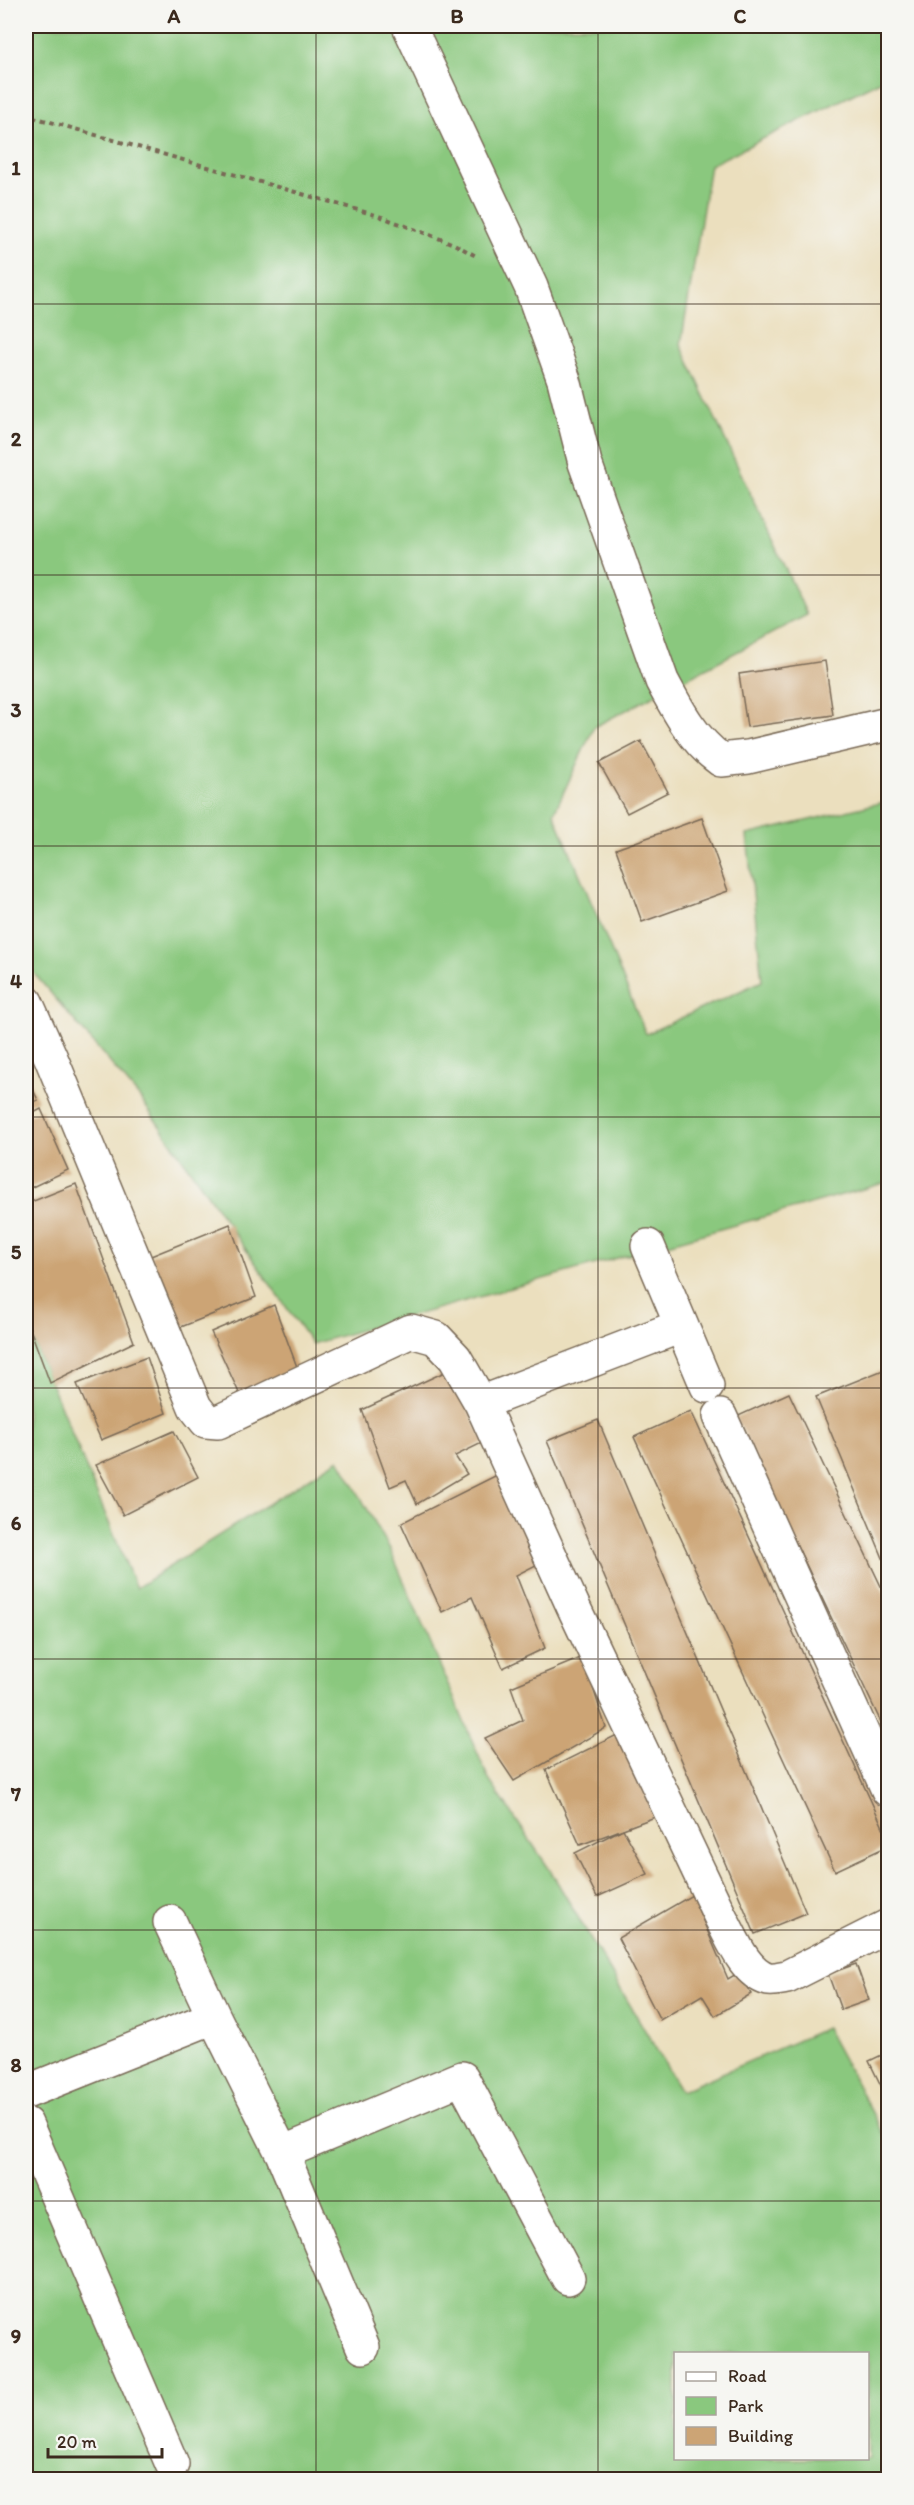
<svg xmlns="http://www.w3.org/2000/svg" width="914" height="2505" font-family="Itim,sans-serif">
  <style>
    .green { fill: #8ac87e; stroke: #62794e; stroke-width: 1.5; fill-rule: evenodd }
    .building { fill: #cca475 }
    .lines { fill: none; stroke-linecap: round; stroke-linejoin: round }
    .minor-casing { stroke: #796956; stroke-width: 36 }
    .path { stroke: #796956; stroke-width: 4; stroke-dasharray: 4.5 4.5; stroke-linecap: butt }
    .minor { stroke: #fff; stroke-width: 33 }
    .grid { fill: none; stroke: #3b2a1e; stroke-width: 1.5; stroke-opacity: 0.55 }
    .neatline { fill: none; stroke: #3b2a1e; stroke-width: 2 }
    .grid-label { font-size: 20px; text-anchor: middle; font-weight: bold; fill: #3b2a1e }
  </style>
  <rect width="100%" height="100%" fill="#f6f6f2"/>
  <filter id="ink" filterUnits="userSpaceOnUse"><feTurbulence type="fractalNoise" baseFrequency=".0167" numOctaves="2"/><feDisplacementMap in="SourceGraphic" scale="12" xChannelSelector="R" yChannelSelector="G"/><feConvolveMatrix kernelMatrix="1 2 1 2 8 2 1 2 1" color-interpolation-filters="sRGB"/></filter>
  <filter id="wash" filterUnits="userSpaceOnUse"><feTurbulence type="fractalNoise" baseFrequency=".008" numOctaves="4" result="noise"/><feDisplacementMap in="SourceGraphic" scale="24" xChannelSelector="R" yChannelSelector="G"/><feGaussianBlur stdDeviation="1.35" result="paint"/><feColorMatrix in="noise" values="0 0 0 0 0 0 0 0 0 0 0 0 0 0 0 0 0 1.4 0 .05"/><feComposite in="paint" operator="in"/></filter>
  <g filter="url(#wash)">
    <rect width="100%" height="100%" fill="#ebdfbe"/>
    <path class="green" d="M 26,26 L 888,26 L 888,77 L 710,165 L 681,345 L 807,615 L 594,727 L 554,813 L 646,1034 L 762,981 L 747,835 L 888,801 L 888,1182 L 312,1344 L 140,1098 L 26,964 Z
      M 26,1323 L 136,1588 L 339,1459 L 390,1549 L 489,1780 L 550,1870 L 681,2091 L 826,2028 L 888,2142 L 888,2479 L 26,2479 ZM 676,2354 L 868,2354 L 868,2458 L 676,2458 Z"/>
    <g id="blocks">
      <path class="building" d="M 825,661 L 833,715 L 747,727 L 739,674 Z
        M 641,741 L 668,792 L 627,813 L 599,763 Z
        M 702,818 L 728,891 L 642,922 L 616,849 Z
        M 26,1075 L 38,1100 L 26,1105 Z
        M 41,1109 L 68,1170 L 26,1190 L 26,1117 Z
        M 76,1184 L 134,1342 L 50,1383 L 26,1318 L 26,1204 Z
        M 230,1224 L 256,1297 L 176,1329 L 151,1256 Z
        M 274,1305 L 297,1367 L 240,1395 L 211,1332 Z
        M 147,1357 L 166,1413 L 101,1440 L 77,1384 Z
        M 888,1368 L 888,1570 L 816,1397 Z
        M 449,1370 L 484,1442 L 455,1456 L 467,1474 L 417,1504 L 406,1480 L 390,1487 L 362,1410 Z
        M 789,1393 L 888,1601 L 888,1737 L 736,1417 Z
        M 691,1411 L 888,1838 L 888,1846 L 835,1871 L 634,1437 Z
        M 598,1420 L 806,1913 L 755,1934 L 547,1441 Z
        M 174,1431 L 198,1477 L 123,1515 L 96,1465 Z
        M 499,1474 L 540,1563 L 516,1575 L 545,1648 L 503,1668 L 472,1597 L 442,1612 L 401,1523 Z
        M 583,1657 L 606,1728 L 514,1781 L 485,1738 L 523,1720 L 511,1687 Z
        M 621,1733 L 655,1817 L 623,1829 L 648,1874 L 597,1897 L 575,1853 L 623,1829 L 580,1845 L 546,1770 Z
        M 692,1895 L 728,1979 L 738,1973 L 751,1994 L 715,2016 L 702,1995 L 660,2020 L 618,1938 Z
        M 856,1964 L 869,2000 L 841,2010 L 828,1974 Z
        M 888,2052 L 888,2100 L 869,2061 Z"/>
    </g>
  </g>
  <g filter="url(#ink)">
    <use href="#blocks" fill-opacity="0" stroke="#796956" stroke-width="1.5"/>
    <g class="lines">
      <g class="minor-casing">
        <path id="minor" d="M 409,26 L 531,287 L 564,380 L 585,463 L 662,681 C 678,711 694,741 721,760 L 748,757 L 888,724
          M 26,1002 L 51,1058 L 195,1407 L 206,1421 L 218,1422 L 411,1331 L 436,1338 L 455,1358 L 481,1403 L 573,1606 L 721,1918 C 732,1938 744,1972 768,1979 C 774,1980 781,1978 787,1977 L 888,1926
          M 648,1246 L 707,1386
          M 481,1403 L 681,1326
          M 720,1416 L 888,1790
          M 170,1922 L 214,2017
          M 26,2092 L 214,2017 L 282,2153 L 462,2078 L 568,2278
          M 26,2124 L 172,2464
          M 282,2153 L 363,2347"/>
      </g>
      <path class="path" d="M 33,117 L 379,216 L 454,244 L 476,256"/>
      <use href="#minor" class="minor"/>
    </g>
  </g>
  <path class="grid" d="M 316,26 L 316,2480M 598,26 L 598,2480M 26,304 L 888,304M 26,575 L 888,575M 26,846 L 888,846M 26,1117 L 888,1117M 26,1388 L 888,1388M 26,1659 L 888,1659M 26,1930 L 888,1930M 26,2201 L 888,2201"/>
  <rect width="914" height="2505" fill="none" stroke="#f6f6f2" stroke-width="66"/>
  <rect x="674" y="2352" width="195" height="108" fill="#f6f6f2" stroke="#aba49d" stroke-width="1.5"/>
  <rect x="686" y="2372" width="30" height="9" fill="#ffffff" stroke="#aba49d" stroke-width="1.5"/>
  <text x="728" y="2382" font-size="18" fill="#3b2a1e">Road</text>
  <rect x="686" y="2397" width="30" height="18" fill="#8ac87e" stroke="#aba49d" stroke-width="1.5"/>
  <text x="728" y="2412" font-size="18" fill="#3b2a1e">Park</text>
  <rect x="686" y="2427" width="30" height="18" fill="#cca475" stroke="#aba49d" stroke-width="1.5"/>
  <text x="728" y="2442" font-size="18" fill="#3b2a1e">Building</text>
  <path d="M48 2448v9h114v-9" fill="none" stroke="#3b2a1e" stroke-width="3"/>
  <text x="57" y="2448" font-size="18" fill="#3b2a1e" stroke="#f6f6f2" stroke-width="4.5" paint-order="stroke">20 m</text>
  <rect x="33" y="33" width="848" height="2439" class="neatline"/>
  <g class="grid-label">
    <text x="174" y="23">A</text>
    <text x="457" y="23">B</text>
    <text x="740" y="23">C</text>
    <text x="16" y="175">1</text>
    <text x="16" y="446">2</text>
    <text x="16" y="717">3</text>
    <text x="16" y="988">4</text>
    <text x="16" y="1259">5</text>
    <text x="16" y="1530">6</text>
    <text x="16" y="1801">7</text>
    <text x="16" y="2072">8</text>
    <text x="16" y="2343">9</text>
  </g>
</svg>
